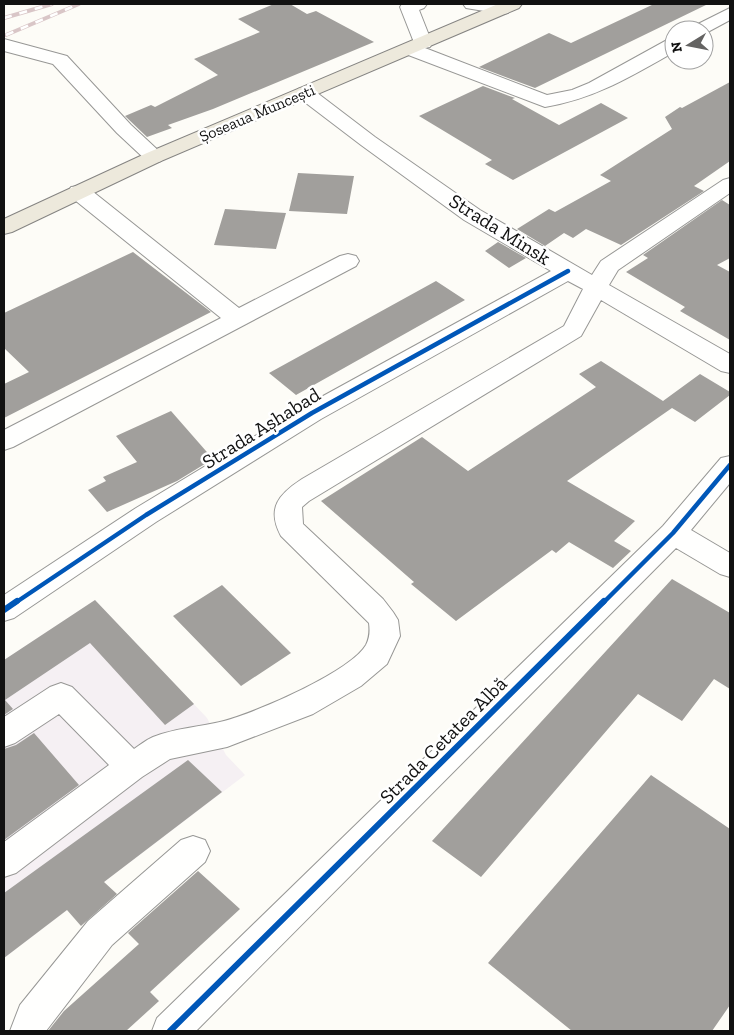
<svg xmlns="http://www.w3.org/2000/svg" width="734" height="1035" font-family="'Zilla Slab',serif">
  <style>
    .industrial { fill: #f5f0f3 }
    .building { fill: #a19f9c }
    .lines { fill: none; stroke-linecap: round; stroke-linejoin: round }
    .minor-casing { stroke: #979795; stroke-width: 2 }
    .major-casing { stroke: #858482; stroke-width: 2 }
    .minor { fill: #fffffe; fill-rule: evenodd }
    .major { fill: #ede9dc; fill-rule: evenodd }
    .rail-casing { stroke: #d9c6c7; stroke-width: 4 }
    .rail { stroke: #fff; stroke-width: 2.5; stroke-dasharray: 8; stroke-linecap: butt }
    .cycleway-far1-casing { stroke: #fff; stroke-width: 8 }
    .cycleway-casing { stroke: #fff; stroke-width: 9 }
    .cycleway-far1 { stroke: #0057b8; stroke-width: 4.5 }
    .cycleway { stroke: #0057b8; stroke-width: 6 }
    .labels { text-anchor: middle; dominant-baseline: central; stroke-width: 5; stroke-linejoin: round; paint-order: stroke }
    .far-street-label { font-size: 16px; fill: #111; stroke: #fff }
    .street-label { font-size: 20px; fill: #111; stroke: #fff }
  </style>
  <rect width="100%" height="100%" fill="#fdfcf7"/>
  <path class="industrial" d="M 95,600 L 207,718 L 226,755 L 245,775 L 4,958 L 4,660 Z"/>
  <path class="building" d="M 274,4 L 290,4 L 307,14 L 316,11 L 374,42 L 213,109 L 168,125 L 172,128 L 147,137 L 125,116 L 151,105 L 155,107 L 218,75 L 194,59 L 260,32 L 238,19 Z
    M 654,4 L 708,4 L 535,88 L 479,67 L 549,33 L 571,43 Z
    M 730,82 L 730,161 L 694,186 L 704,191 L 621,245 L 586,229 L 573,238 L 564,233 L 545,246 L 517,229 L 549,209 L 555,212 L 611,181 L 600,175 L 672,129 L 665,117 L 680,107 L 682,108 Z
    M 483,86 L 515,98 L 512,99 L 559,125 L 601,103 L 628,118 L 513,180 L 485,164 L 492,160 L 419,116 Z
    M 298,173 L 354,176 L 347,214 L 289,211 Z
    M 722,200 L 730,205 L 730,258 L 717,265 L 730,272 L 730,340 L 680,311 L 685,307 L 626,272 L 648,258 L 643,255 Z
    M 225,209 L 286,213 L 276,249 L 214,245 Z
    M 498,242 L 526,258 L 509,268 L 485,251 Z
    M 133,252 L 211,312 L 4,418 L 4,384 L 29,372 L 4,348 L 4,313 Z
    M 436,281 L 465,300 L 296,395 L 269,373 Z
    M 601,361 L 663,401 L 700,374 L 730,392 L 730,395 L 695,422 L 672,408 L 567,481 L 635,521 L 614,541 L 631,551 L 613,568 L 569,542 L 556,553 L 552,550 L 456,621 L 411,584 L 414,582 L 321,501 L 422,437 L 468,471 L 596,387 L 579,374 Z
    M 171,411 L 213,459 L 177,481 L 107,512 L 88,490 L 106,481 L 103,477 L 137,462 L 116,436 Z
    M 672,579 L 730,613 L 730,689 L 714,679 L 682,721 L 638,694 L 481,877 L 432,841 Z
    M 222,585 L 291,653 L 241,686 L 173,616 Z
    M 95,600 L 194,704 L 165,725 L 90,643 L 5,700 L 13,709 L 4,715 L 4,660 Z
    M 34,733 L 79,785 L 4,840 L 4,749 L 16,745 Z
    M 188,760 L 222,792 L 104,882 L 117,894 L 82,925 L 81,926 L 67,910 L 4,958 L 4,893 Z
    M 651,775 L 730,829 L 730,1005 L 712,1031 L 572,1031 L 488,963 Z
    M 198,871 L 240,909 L 150,992 L 159,1001 L 126,1031 L 48,1031 L 64,1011 L 139,944 L 128,933 Z"/>
  <g class="lines">
    <g class="minor-casing">
      <path id="minor" d="M 402,4 L 427,4 L 424,8 L 419,10 L 432,43 L 430,47 L 425,48 L 547,95 L 572,90 L 589,83 L 667,40 L 674,38 L 674,52 C 632,76 594,99 545,107 L 403,53 L 401,49 L 403,45 L 415,45 L 400,7 Z
        M 463,4 L 502,4 L 508,5 L 511,9 L 508,13 L 502,14 L 466,8 Z
        M 730,8 L 730,20 L 704,34 L 704,30 L 691,30 L 694,26 Z
        M 4,39 L 67,56 L 131,125 L 161,153 L 164,157 L 161,161 L 154,163 L 147,161 L 117,133 L 53,64 L 4,51 Z
        M 305,87 L 312,89 L 375,137 L 480,210 L 592,275 L 601,261 L 723,180 L 730,178 L 730,193 L 618,270 L 609,285 L 730,354 L 730,373 L 721,371 L 601,300 L 581,336 L 309,501 L 302,507 L 303,524 L 383,599 L 393,612 L 398,620 L 400,636 L 387,664 L 361,686 L 313,714 L 227,747 L 170,759 L 142,777 L 16,873 L 4,877 L 4,842 L 109,765 L 59,714 L 15,743 L 4,747 L 4,717 L 50,687 L 61,683 L 72,687 L 134,749 C 140,745 146,740 153,737 C 175,728 201,727 224,721 C 255,713 350,672 366,645 C 370,637 370,631 369,623 L 281,536 C 266,508 279,494 302,479 L 564,326 L 583,289 L 568,281 L 321,419 L 156,522 L 14,618 L 4,621 L 4,595 L 136,508 L 303,407 L 551,271 L 464,220 L 361,145 L 298,97 L 295,93 L 298,89 Z
        M 79,186 L 87,187 L 239,308 L 340,256 L 348,254 L 356,256 L 359,261 L 356,266 L 13,447 L 4,450 L 4,430 L 221,318 L 71,197 L 68,192 L 71,187 Z
        M 730,456 L 730,483 L 691,530 L 730,553 L 730,577 L 720,574 L 676,548 L 196,1031 L 152,1031 L 157,1018 L 663,526 L 721,458 Z
        M 193,836 L 205,840 L 210,851 L 205,862 L 112,945 L 46,1031 L 10,1031 L 20,1005 L 88,921 L 181,840 Z"/>
    </g>
    <g class="major-casing">
      <path id="major" d="M 498,4 L 522,4 L 519,8 L 161,161 L 12,232 L 4,234 L 4,219 L 147,153 Z"/>
    </g>
    <use href="#minor" class="minor"/>
    <use href="#major" class="major"/>
    <g class="rail-casing">
      <path id="rail" d="M 4,18 L 52,4
        M 6,35 L 79,4"/>
    </g>
    <use href="#rail" class="rail"/>
    <g class="cycleway-far1-casing">
      <path id="cycleway-far1" d="M 15,603 L 146,515 L 312,413 L 568,271
        M 603,603 L 673,533 L 730,465"/>
    </g>
    <g class="cycleway-casing">
      <path id="cycleway" d="M 4,610 L 17,601
        M 170,1031 L 604,601"/>
    </g>
    <use href="#cycleway-far1" class="cycleway-far1"/>
    <use href="#cycleway" class="cycleway"/>
  </g>
  <g class="labels">
    <g class="far-street-label">
      <text transform="translate(257 113) rotate(-23)">Șoseaua Muncești</text>
    </g>
    <g class="street-label">
      <text transform="translate(500 229) rotate(32)">Strada Minsk</text>
      <text transform="translate(261 428) rotate(-32)">Strada Așhabad</text>
      <text transform="translate(443 740) rotate(-45)">Strada Cetatea Albă</text>
    </g>
  </g>
  <rect width="734" height="1035" fill="none" stroke="#111111" stroke-width="10"/>
  <g transform="translate(689 45) rotate(260)"><circle r="24" fill="#ffffff" stroke="#a0a0a0"/>
  <path d="M0-4L9 19L0 12L-9 19Z" fill="#646362"/>
  <text y="-8" font-size="14" font-weight="bold" text-anchor="middle" fill="#111111">N</text>
  </g>
</svg>
